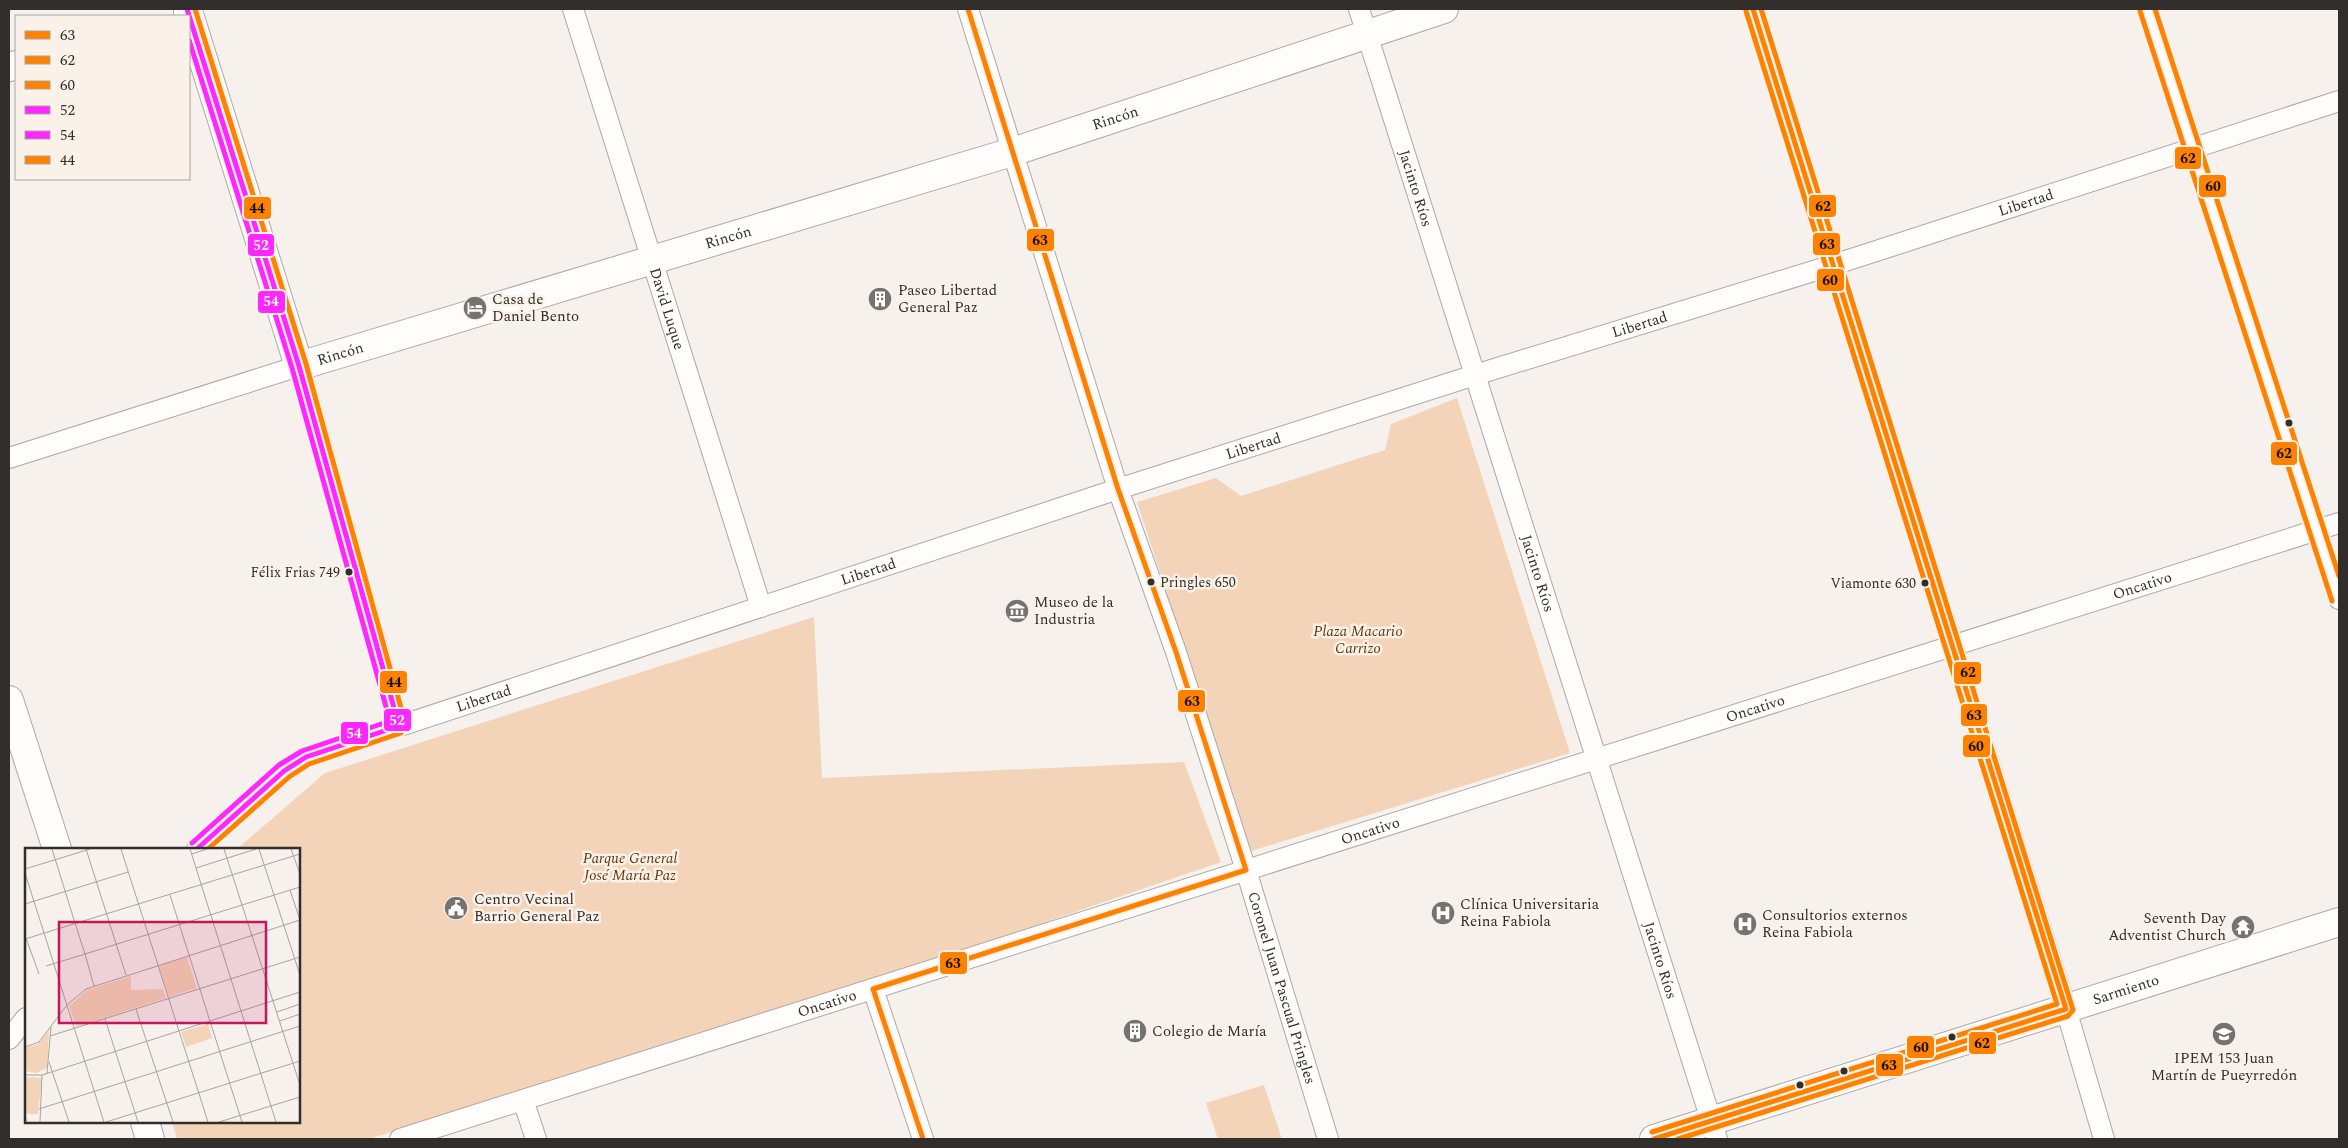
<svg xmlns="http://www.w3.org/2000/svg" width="2348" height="1148" font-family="Spectral,serif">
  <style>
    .green { fill: #f4d4b8 }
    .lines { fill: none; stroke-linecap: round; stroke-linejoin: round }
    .street-casing { stroke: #aca8a6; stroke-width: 22 }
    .secondary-casing { stroke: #aca8a6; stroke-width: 30 }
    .primary-casing { stroke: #aca8a6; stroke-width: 30 }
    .street { stroke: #fefdfc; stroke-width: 20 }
    .secondary { stroke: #fefdfc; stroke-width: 28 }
    .primary { stroke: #fefdfc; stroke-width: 28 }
    .bus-1-casing { stroke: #faf1e9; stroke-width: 9 }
    .bus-2-casing { stroke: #faf1e9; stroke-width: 9 }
    .bus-3-casing { stroke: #faf1e9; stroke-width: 9 }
    .bus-4-casing { stroke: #faf1e9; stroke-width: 9 }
    .bus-5-casing { stroke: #faf1e9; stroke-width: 9 }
    .bus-6-casing { stroke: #faf1e9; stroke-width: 9 }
    .bus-1 { stroke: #ff8100; stroke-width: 5 }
    .bus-2 { stroke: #ff8100; stroke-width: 5 }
    .bus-3 { stroke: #ff8100; stroke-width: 5 }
    .bus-4 { stroke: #fe27ff; stroke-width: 5 }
    .bus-5 { stroke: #fe27ff; stroke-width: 5 }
    .bus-6 { stroke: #ff8100; stroke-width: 5 }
    .bus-dot { fill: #312e2b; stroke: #faf1e9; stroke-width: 2 }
    .labels { text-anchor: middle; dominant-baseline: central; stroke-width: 5; stroke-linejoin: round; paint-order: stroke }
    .bus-label { font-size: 14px; fill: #312e2b; stroke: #faf1e9; text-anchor: end }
    .street-label { font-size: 15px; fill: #312e2b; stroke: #faf1e9 }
    .poi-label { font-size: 15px; fill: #312e2b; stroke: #faf1e9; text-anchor: start }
    .park-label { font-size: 15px; font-style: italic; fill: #5f390d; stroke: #faf1e9 }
    .inset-road { fill: none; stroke: #a7a39f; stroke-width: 1 }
    .view { fill: #c2185b; fill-opacity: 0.15; stroke: #c2185b; stroke-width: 2.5 }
    .inset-edge { fill: none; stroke: #312e2b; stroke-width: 2.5 }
    .line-badge { stroke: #faf1e9; stroke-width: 2 }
    .badge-label { font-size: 14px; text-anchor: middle; font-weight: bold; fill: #fff }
    .pale-badge-label { font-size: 14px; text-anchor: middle; font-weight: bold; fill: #111 }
  </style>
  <rect width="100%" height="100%" fill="#f6f1ed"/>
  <path class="green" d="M 1457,398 L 1570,753 L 1251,851 L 1137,502 L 1216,478 L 1241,496 L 1385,450 L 1391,424 Z
    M 814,617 L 822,778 L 1184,762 L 1221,862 L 886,977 L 369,1139 L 177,1139 L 172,1122 L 299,1122 L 299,849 L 237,849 L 325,773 Z
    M 1264,1085 L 1282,1139 L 1218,1139 L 1206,1103 Z"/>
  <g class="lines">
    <g class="street-casing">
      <g id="street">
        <path id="s1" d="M 573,9 L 761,607"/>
        <path id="s2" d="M 968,9 L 1118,489 L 1176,652 L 1246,870 L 1328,1139"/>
        <path id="s3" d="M 1359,9 L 1717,1139"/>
        <path d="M 1753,9 L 2066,1009 L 2104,1139"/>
        <path d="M 2147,9 L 2339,599"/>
        <path d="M 9,458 L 299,366 L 399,726"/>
        <path id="s4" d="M 197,849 L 284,771 L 306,757 L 1118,489 L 1475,375 L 1833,265 L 2339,101"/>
        <path d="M 873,989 L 923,1139"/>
        <path d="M 9,1039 L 26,1018"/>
        <path d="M 523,1100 L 536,1139"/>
        <path id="s5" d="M 400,1139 L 2339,523"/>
      </g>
    </g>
    <g class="secondary-casing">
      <g id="secondary">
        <path d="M 9,700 L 57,849"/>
        <path d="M 145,1122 L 150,1139"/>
        <path id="s6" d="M 1654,1139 L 2339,922"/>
      </g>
    </g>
    <g class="primary-casing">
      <g id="primary">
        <path id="s7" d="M 188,11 L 299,366 L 1012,152 L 1444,9"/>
        <path d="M 9,67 L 16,65"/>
      </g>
    </g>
    <use href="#street" class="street"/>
    <use href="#secondary" class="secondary"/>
    <use href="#primary" class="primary"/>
    <g class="bus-1-casing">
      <path id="bus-1" d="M 923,1139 L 873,989 L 1246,870 L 1176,652 L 1118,489 L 968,9
        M 1654,1139 L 2066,1009 L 1753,9"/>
    </g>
    <g class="bus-2-casing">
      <path id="bus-2" d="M 2140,11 L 2332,601
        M 1678,1139 L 2068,1016 L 2073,1010 L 1761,9"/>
    </g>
    <g class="bus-3-casing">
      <path id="bus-3" d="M 2155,9 L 2339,576
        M 1652,1132 L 2057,1004 L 1746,11"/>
    </g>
    <g class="bus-4-casing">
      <path id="bus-4" d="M 187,9 L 299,366 L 399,726 L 306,757 L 284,771 L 197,849"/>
    </g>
    <g class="bus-5-casing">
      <path id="bus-5" d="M 189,40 L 292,368 L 390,721 L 302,751 L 279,765 L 192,843"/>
    </g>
    <g class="bus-6-casing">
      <path id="bus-6" d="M 195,9 L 306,364 L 406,726 L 401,733 L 309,764 L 289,777 L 208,849"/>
    </g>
    <use href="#bus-1" class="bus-1"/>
    <use href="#bus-2" class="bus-2"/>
    <use href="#bus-3" class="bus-3"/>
    <use href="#bus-4" class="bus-4"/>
    <use href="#bus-5" class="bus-5"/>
    <use href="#bus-6" class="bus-6"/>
  </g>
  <defs>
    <g id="building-disc" transform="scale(1.25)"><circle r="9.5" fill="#76726f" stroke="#faf1e9"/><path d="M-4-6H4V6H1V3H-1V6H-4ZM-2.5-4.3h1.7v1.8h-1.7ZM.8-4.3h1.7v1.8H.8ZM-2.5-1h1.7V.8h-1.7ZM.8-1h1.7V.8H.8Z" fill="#fff"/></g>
    <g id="hotel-disc" transform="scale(1.25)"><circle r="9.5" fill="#76726f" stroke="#faf1e9"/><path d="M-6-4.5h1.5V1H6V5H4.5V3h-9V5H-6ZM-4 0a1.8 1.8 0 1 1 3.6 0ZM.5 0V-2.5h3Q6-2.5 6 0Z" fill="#fff"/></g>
    <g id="museum-disc" transform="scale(1.25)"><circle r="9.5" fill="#76726f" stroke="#faf1e9"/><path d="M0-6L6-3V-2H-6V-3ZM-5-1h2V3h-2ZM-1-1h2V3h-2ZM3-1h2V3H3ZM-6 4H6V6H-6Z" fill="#fff"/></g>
    <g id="civic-disc" transform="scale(1.25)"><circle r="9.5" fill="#76726f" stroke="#faf1e9"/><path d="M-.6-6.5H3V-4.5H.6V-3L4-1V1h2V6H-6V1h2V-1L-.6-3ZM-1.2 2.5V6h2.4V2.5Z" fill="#fff"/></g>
    <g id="hospital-disc" transform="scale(1.25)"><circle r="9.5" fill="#76726f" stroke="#faf1e9"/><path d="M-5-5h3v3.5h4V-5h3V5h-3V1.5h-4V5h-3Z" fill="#fff"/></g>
    <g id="temple-disc" transform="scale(1.25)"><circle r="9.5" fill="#76726f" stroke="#faf1e9"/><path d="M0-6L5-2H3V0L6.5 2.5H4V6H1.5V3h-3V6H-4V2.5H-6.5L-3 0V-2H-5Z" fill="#fff"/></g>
    <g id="school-disc" transform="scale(1.25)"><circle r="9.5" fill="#76726f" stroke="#faf1e9"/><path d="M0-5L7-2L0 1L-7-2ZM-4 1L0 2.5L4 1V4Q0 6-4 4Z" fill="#fff"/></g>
  </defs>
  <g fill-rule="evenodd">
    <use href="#building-disc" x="880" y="299"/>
    <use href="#hotel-disc" x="475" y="308"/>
    <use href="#museum-disc" x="1017" y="611"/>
    <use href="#civic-disc" x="456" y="908"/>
    <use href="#hospital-disc" x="1443" y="913"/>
    <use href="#hospital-disc" x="1745" y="924"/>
    <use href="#temple-disc" x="2243" y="927"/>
    <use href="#building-disc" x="1135" y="1031"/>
    <use href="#school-disc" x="2224" y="1034"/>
  </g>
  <g class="bus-dot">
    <circle cx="2289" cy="423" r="4.5"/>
    <circle cx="349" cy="572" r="4.5"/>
    <circle cx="1151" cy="582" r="4.5"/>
    <circle cx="1925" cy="583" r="4.5"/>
    <circle cx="1952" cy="1037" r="4.5"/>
    <circle cx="1844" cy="1071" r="4.5"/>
    <circle cx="1800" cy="1085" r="4.5"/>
  </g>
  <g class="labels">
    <g class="bus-label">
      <text x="340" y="572">Félix Frias 749</text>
      <text x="1160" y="582" text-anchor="start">Pringles 650</text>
      <text x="1916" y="583">Viamonte 630</text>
    </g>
    <g class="street-label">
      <text stroke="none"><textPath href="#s7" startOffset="1225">Rincón</textPath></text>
      <text stroke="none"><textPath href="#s3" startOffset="188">Jacinto Ríos</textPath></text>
      <text stroke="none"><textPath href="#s4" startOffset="1950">Libertad</textPath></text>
      <text stroke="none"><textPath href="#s7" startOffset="820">Rincón</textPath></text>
      <text stroke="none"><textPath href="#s1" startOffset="314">David Luque</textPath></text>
      <text stroke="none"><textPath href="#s4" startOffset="1545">Libertad</textPath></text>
      <text stroke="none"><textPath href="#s7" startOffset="415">Rincón</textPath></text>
      <text stroke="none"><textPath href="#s4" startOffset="1140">Libertad</textPath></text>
      <text stroke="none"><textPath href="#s4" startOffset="735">Libertad</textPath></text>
      <text stroke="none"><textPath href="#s3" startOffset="592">Jacinto Ríos</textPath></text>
      <text stroke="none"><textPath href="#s5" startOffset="1828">Oncativo</textPath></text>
      <text stroke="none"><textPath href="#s4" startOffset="330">Libertad</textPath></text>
      <text stroke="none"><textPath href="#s5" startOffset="1422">Oncativo</textPath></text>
      <text stroke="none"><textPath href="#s5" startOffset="1018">Oncativo</textPath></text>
      <text stroke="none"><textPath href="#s3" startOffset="998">Jacinto Ríos</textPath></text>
      <text stroke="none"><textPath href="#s2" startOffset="1028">Coronel Juan Pascual Pringles</textPath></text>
      <text stroke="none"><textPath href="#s6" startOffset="495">Sarmiento</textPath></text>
      <text stroke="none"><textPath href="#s5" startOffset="448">Oncativo</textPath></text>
    </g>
    <g class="poi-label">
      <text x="898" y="290">Paseo Libertad<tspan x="898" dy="17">General Paz</tspan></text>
      <text x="492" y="299">Casa de<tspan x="492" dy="17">Daniel Bento</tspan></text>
      <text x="1034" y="602">Museo de la<tspan x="1034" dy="17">Industria</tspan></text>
      <text x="474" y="899">Centro Vecinal<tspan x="474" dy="17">Barrio General Paz</tspan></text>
      <text x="1460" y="904">Clínica Universitaria<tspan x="1460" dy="17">Reina Fabiola</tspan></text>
      <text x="1762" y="915">Consultorios externos<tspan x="1762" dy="17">Reina Fabiola</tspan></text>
      <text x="2226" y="918" text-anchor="end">Seventh Day<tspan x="2226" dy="17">Adventist Church</tspan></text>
      <text x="1152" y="1031">Colegio de María</text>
      <text x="2224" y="1058" text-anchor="middle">IPEM 153 Juan<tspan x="2224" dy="17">Martín de Pueyrredón</tspan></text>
    </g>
    <g class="park-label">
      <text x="1358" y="631">Plaza Macario<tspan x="1358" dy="17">Carrizo</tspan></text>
      <text x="630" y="858">Parque General<tspan x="630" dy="17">José María Paz</tspan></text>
    </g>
  </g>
  <g transform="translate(25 848)">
    <rect width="275" height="275" fill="#f6f1ed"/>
    <path d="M 162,109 L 172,140 L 144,149 L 134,118 ZM 106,128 L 106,142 L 138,141 L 141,150 L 51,179 L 44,158 L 62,142 ZM 183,176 L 187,190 L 161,199 L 156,184 ZM 24,182 L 22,220 L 11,225 L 0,223 L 0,200 L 13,196 ZM 0,229 L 17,230 L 13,266 L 1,266 L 3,274 L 0,274 Z" fill="#f4d4b8"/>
    <path class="inset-road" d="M 27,1 L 50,75M 61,1 L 101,127M 96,1 L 183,274M 165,1 L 251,274M 199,1 L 275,237M 234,1 L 275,127M 266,1 L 275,26M 167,6 L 182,1M 171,20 L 231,1M 0,21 L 65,1M 0,25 L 79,274M 265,42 L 275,72M 145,47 L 217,274M 0,56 L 103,24M 50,75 L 60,106 L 275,39M 1,90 L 14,126M 0,91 L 275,6M 21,118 L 60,106 L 69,138M 111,161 L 148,274M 252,164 L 275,156M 80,171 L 113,274M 255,173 L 275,166M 25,188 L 275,109M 0,199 L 14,194 L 42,157 L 61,141 L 275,72M 24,214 L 44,274M 22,225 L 26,179M 0,227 L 17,227 L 275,144M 14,261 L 275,178M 15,274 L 17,227M 81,274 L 275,213M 194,274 L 275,249"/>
    <path class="view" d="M 34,74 L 241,74 L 241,175 L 34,175 Z"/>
    <rect width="275" height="275" class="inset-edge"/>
  </g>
  <g class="line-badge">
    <rect x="2174" y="146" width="28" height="24" rx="5" fill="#ff8100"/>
    <rect x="2198" y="174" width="29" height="24" rx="5" fill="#ff8100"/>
    <rect x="1808" y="194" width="29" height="24" rx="5" fill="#ff8100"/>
    <rect x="243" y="196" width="29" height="24" rx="5" fill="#ff8100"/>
    <rect x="1026" y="228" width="29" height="24" rx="5" fill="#ff8100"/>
    <rect x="1812" y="232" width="29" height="24" rx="5" fill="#ff8100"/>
    <rect x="247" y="233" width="28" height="24" rx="5" fill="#fe27ff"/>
    <rect x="1816" y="268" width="29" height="24" rx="5" fill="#ff8100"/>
    <rect x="257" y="290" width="29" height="24" rx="5" fill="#fe27ff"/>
    <rect x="2270" y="441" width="28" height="25" rx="5" fill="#ff8100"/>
    <rect x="1953" y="661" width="29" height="24" rx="5" fill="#ff8100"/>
    <rect x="379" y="670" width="29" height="24" rx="5" fill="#ff8100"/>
    <rect x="1177" y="689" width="29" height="24" rx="5" fill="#ff8100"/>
    <rect x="1960" y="703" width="28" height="24" rx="5" fill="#ff8100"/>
    <rect x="383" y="708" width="29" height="24" rx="5" fill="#fe27ff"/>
    <rect x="340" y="721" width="29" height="24" rx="5" fill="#fe27ff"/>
    <rect x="1962" y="734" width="29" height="24" rx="5" fill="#ff8100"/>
    <rect x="939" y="951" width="29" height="24" rx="5" fill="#ff8100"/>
    <rect x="1968" y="1031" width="29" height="24" rx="5" fill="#ff8100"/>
    <rect x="1906" y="1035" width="29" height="24" rx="5" fill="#ff8100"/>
    <rect x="1875" y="1053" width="29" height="24" rx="5" fill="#ff8100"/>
  </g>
  <g class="badge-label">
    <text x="261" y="250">52</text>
    <text x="271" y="306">54</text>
    <text x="397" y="725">52</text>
    <text x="354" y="738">54</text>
  </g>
  <g class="pale-badge-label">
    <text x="2188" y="163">62</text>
    <text x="2213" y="191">60</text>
    <text x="1823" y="211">62</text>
    <text x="257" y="213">44</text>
    <text x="1040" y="245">63</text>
    <text x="1827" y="249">63</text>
    <text x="1830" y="285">60</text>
    <text x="2284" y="458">62</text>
    <text x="1968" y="677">62</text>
    <text x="394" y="687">44</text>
    <text x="1192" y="706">63</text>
    <text x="1974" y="720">63</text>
    <text x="1976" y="751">60</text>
    <text x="953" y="968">63</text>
    <text x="1982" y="1048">62</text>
    <text x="1921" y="1052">60</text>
    <text x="1889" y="1070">63</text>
  </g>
  <rect width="2348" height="1148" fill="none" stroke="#312e2b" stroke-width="20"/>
  <rect x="15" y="15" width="175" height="165" fill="#faf1e9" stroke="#aaa39d"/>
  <rect x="25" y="31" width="25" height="8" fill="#ff8100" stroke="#aaa39d"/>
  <text x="60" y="40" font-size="15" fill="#312e2b">63</text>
  <rect x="25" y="56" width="25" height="8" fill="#ff8100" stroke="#aaa39d"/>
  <text x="60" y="65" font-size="15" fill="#312e2b">62</text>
  <rect x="25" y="81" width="25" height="8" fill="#ff8100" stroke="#aaa39d"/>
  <text x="60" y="90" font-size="15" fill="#312e2b">60</text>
  <rect x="25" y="106" width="25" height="8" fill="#fe27ff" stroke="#aaa39d"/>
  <text x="60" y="115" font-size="15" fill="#312e2b">52</text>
  <rect x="25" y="131" width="25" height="8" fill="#fe27ff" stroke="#aaa39d"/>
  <text x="60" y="140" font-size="15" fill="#312e2b">54</text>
  <rect x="25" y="156" width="25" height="8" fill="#ff8100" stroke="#aaa39d"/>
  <text x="60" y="165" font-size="15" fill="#312e2b">44</text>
</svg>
